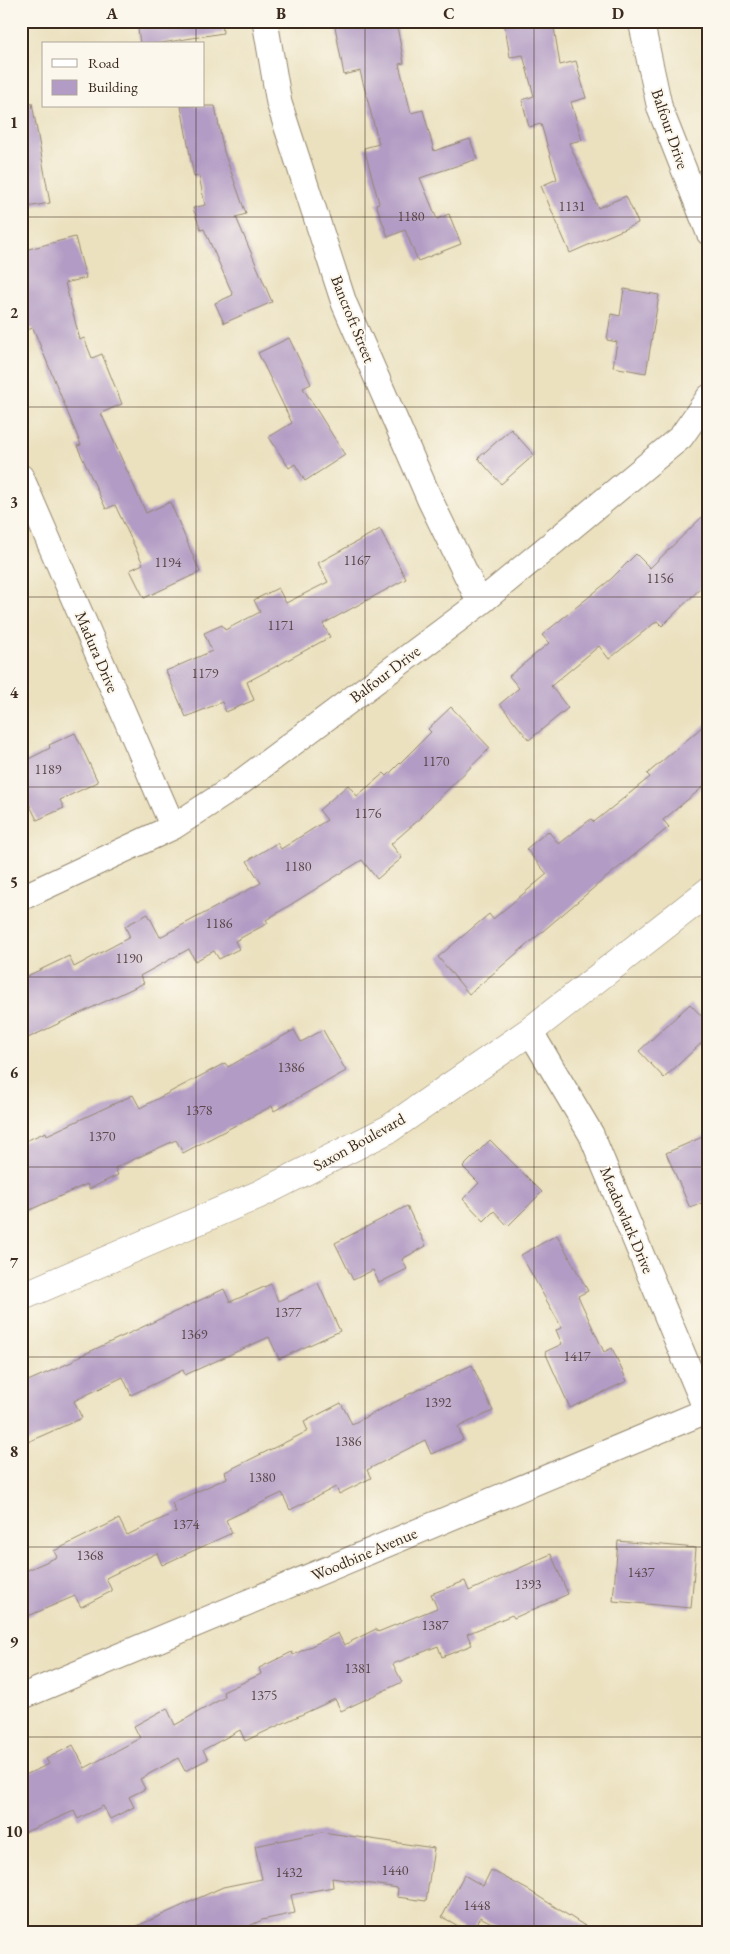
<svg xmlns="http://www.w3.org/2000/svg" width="730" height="1954" font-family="'EB Garamond',serif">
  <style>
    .building { fill: #b29bc4 }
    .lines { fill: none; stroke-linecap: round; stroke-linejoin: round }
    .minor-casing { stroke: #93866e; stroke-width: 27 }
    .secondary-casing { stroke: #93866e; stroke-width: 29 }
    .minor { stroke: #fff; stroke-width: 25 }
    .secondary { stroke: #fff; stroke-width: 28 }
    .grid { fill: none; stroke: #3b2a1e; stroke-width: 1; stroke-opacity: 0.55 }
    .labels { text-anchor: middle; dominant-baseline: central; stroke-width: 4; stroke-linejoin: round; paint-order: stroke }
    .number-label { font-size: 14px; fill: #594648 }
    .street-label { font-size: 16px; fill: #3b2a1e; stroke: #fbf7ec }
    .neatline { fill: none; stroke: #3b2a1e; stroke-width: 2 }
    .grid-label { font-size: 16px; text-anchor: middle; font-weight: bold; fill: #3b2a1e }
  </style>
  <rect width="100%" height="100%" fill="#fbf7ec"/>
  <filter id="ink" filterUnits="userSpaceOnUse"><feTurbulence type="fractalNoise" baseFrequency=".02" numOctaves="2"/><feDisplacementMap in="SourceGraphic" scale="10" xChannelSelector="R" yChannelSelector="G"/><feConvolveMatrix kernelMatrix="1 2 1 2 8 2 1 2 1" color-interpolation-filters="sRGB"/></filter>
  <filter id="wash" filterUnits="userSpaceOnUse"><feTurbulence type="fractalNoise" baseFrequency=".0096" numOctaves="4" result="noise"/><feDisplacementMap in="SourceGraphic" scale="20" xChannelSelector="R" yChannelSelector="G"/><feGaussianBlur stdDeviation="1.12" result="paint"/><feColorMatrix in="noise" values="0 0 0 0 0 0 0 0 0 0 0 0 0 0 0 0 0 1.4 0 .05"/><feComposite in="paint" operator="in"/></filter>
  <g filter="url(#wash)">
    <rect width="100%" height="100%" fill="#ebe1bf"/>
    <g id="blocks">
      <path class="building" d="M 137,21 L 222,21 L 223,33 L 155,44 L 140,44 Z
        M 334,21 L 396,21 L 404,63 L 399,64 L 411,113 L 423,110 L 434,151 L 470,139 L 477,159 L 420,178 L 437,219 L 449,214 L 461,244 L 418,261 L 405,230 L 388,237 L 376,204 L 379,203 L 364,148 L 379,144 L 360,71 L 344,75 Z
        M 504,21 L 553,21 L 560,65 L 576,61 L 586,98 L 571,102 L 582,140 L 569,143 L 598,208 L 626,196 L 638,223 L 570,253 L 541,186 L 557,179 L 541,124 L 529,127 L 522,100 L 534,96 L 523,55 L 510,57 Z
        M 32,103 L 50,203 L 21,208 L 21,104 Z
        M 181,106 L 215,106 L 224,152 L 246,214 L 236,217 L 272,302 L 224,323 L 215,303 L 233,295 L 204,229 L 201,230 L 193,208 L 205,205 L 199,176 L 194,177 Z
        M 75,237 L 86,278 L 65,283 L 80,340 L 84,338 L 92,358 L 102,354 L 122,404 L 101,413 L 146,513 L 170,502 L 200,572 L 144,598 L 130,570 L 143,564 L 115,505 L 106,509 L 77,446 L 81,445 L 33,328 L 27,330 L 21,309 L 21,251 Z
        M 624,289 L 659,295 L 646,373 L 613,367 L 617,342 L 607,340 L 611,314 L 620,316 Z
        M 289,338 L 311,384 L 303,388 L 345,455 L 305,481 L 295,464 L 289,468 L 269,437 L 292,423 L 258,353 Z
        M 511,429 L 534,455 L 501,484 L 478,458 Z
        M 709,510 L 709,580 L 662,626 L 657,621 L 609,659 L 599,646 L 551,686 L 568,708 L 529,740 L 500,704 L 519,688 L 509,676 L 549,643 L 542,635 L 611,579 L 636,554 L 650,568 Z
        M 380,529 L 406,579 L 323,624 L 330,637 L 247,682 L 254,700 L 226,712 L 222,702 L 186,717 L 166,671 L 212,651 L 204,633 L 222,625 L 225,630 L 260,612 L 254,600 L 278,588 L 286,603 L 328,582 L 318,563 Z
        M 451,707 L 490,748 L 421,816 L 422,817 L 391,844 L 402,858 L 377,879 L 362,860 L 266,920 L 268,923 L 235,941 L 239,949 L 219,959 L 214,951 L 195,961 L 189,949 L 140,976 L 144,983 L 28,1038 L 21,1023 L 21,979 L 69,956 L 74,967 L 130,937 L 125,926 L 148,914 L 160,937 L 261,883 L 247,861 L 277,843 L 281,849 L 327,820 L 319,810 L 348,785 L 357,796 L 384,773 L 387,776 L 431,732 L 428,729 Z
        M 709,721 L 709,782 L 663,820 L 669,827 L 597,885 L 469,994 L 438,957 L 489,914 L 493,919 L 547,874 L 526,849 L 548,831 L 559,844 L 591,819 L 594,822 L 650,777 L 647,774 Z
        M 75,733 L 98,782 L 60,800 L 64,808 L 37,820 L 21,787 L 21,763 L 50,748 L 49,745 Z
        M 690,1004 L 709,1024 L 709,1036 L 664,1078 L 639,1051 Z
        M 294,1030 L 301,1042 L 323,1030 L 346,1071 L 274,1111 L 272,1106 L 183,1153 L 176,1140 L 115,1168 L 118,1175 L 89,1189 L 87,1184 L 21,1214 L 21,1143 L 46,1132 L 47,1135 L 133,1095 L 140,1108 L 225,1063 L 228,1067 Z
        M 709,1134 L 709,1200 L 690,1208 L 666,1153 Z
        M 490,1140 L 542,1192 L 508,1226 L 494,1211 L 484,1221 L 463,1199 L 479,1183 L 463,1167 Z
        M 407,1206 L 426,1246 L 402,1259 L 407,1269 L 379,1283 L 373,1270 L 353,1280 L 335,1243 Z
        M 557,1235 L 588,1291 L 578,1296 L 604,1352 L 612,1348 L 627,1381 L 570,1408 L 545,1352 L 562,1344 L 556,1330 L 562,1328 L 521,1255 Z
        M 318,1283 L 340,1331 L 279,1359 L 269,1337 L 185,1375 L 183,1370 L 131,1395 L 123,1377 L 74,1401 L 82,1418 L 21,1445 L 21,1384 L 74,1361 L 74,1359 L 224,1289 L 230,1302 L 271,1284 L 278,1301 Z
        M 472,1365 L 493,1411 L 458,1427 L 463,1440 L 431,1454 L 425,1440 L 367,1470 L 371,1478 L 339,1494 L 336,1487 L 290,1510 L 282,1493 L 226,1520 L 232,1533 L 162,1565 L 157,1553 L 106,1578 L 112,1591 L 81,1607 L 75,1596 L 21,1619 L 21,1573 L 57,1557 L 54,1551 L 119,1519 L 127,1535 L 176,1512 L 172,1503 L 227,1478 L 225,1472 L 308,1431 L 304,1422 L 341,1403 L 352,1424 L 405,1397 L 405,1396 Z
        M 618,1541 L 696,1548 L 691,1608 L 613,1601 Z
        M 551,1554 L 568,1594 L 514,1618 L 512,1615 L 467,1634 L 472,1645 L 442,1657 L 438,1646 L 393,1664 L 402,1682 L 341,1711 L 335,1699 L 245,1741 L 240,1730 L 203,1750 L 208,1759 L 185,1771 L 178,1758 L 140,1779 L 145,1789 L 129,1797 L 134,1807 L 110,1819 L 103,1806 L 78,1819 L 74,1811 L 21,1834 L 21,1777 L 49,1764 L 46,1759 L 73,1745 L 85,1768 L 140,1738 L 134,1726 L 167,1708 L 175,1725 L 225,1697 L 223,1692 L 261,1674 L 259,1668 L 292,1652 L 293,1655 L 338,1633 L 344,1645 L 376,1629 L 378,1632 L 437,1608 L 431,1594 L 465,1581 L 469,1591 Z
        M 322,1832 L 434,1848 L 426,1901 L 397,1897 L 398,1888 L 332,1878 L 333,1887 L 291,1895 L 295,1913 L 262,1920 L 235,1933 L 122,1933 L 223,1887 L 262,1879 L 255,1846 Z
        M 491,1870 L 530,1891 L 596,1933 L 511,1933 L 480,1917 L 471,1933 L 442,1917 L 464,1875 L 483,1886 Z"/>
    </g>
  </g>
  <g filter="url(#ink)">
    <use href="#blocks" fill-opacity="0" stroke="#93866e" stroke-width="1"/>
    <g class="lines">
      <g class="minor-casing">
        <path id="minor" d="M 265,21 L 279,103 L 344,303 L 430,500 L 480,603
          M 641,21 L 660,109 L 709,233
          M 21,477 L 173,827
          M 21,898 L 173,827 L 233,788 L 480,603 L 681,437 L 709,397
          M 530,1031 L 591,1134 L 709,1417
          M 21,1697 L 706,1411"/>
      </g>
      <g class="secondary-casing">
        <path id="secondary" d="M 21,1297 L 260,1194 L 389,1129 L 530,1031 L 709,891"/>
      </g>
      <use href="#minor" class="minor"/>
      <use href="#secondary" class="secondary"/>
    </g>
  </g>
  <path class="grid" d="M 196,21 L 196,44M 365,21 L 365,1933M 534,21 L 534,1933M 196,106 L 196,1933M 21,217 L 709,217M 21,407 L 709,407M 21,597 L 709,597M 21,787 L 709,787M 21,977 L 709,977M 21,1167 L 709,1167M 21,1357 L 709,1357M 21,1547 L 709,1547M 21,1737 L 709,1737"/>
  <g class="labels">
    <g class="number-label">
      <text x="572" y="206">1131</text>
      <text x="411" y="216">1180</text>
      <text x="357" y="560">1167</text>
      <text x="168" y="562">1194</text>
      <text x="660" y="578">1156</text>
      <text x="281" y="625">1171</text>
      <text x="205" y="673">1179</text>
      <text x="436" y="761">1170</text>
      <text x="48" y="769">1189</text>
      <text x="368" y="813">1176</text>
      <text x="298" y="866">1180</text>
      <text x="219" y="923">1186</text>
      <text x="129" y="958">1190</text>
      <text x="291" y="1067">1386</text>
      <text x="199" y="1110">1378</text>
      <text x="102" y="1136">1370</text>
      <text x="288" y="1312">1377</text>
      <text x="194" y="1334">1369</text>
      <text x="577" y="1356">1417</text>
      <text x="438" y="1402">1392</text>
      <text x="348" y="1441">1386</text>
      <text x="262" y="1477">1380</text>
      <text x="186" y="1524">1374</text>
      <text x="90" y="1555">1368</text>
      <text x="641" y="1572">1437</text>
      <text x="528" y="1584">1393</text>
      <text x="435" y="1625">1387</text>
      <text x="358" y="1668">1381</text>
      <text x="264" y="1695">1375</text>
      <text x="395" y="1870">1440</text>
      <text x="289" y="1872">1432</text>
      <text x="477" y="1905">1448</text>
    </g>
    <g class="street-label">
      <text transform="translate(670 129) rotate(71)">Balfour Drive</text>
      <text transform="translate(353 319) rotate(68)">Bancroft Street</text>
      <text transform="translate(97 652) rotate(67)">Madura Drive</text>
      <text transform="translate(385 674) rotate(-37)">Balfour Drive</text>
      <text transform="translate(359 1142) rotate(-29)">Saxon Boulevard</text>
      <text transform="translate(627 1220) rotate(67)">Meadowlark Drive</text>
      <text transform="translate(364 1554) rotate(-23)">Woodbine Avenue</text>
    </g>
  </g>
  <rect width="730" height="1954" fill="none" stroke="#fbf7ec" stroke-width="55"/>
  <rect x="42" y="42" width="162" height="65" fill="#fbf7ec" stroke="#aea59a"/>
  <rect x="52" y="59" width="25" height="8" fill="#ffffff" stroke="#aea59a"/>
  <text x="88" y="68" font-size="15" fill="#3b2a1e">Road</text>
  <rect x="52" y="80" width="25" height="15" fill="#b29bc4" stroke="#aea59a"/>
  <text x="88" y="92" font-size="15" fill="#3b2a1e">Building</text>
  <rect x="28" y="28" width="674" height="1898" class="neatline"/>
  <g class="grid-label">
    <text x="112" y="19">A</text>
    <text x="281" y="19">B</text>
    <text x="449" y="19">C</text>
    <text x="618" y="19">D</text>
    <text x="14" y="128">1</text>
    <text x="14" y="318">2</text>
    <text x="14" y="508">3</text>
    <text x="14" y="698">4</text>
    <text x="14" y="888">5</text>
    <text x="14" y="1078">6</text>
    <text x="14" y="1268">7</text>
    <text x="14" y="1457">8</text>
    <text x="14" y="1647">9</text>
    <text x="14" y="1837">10</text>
  </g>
</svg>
